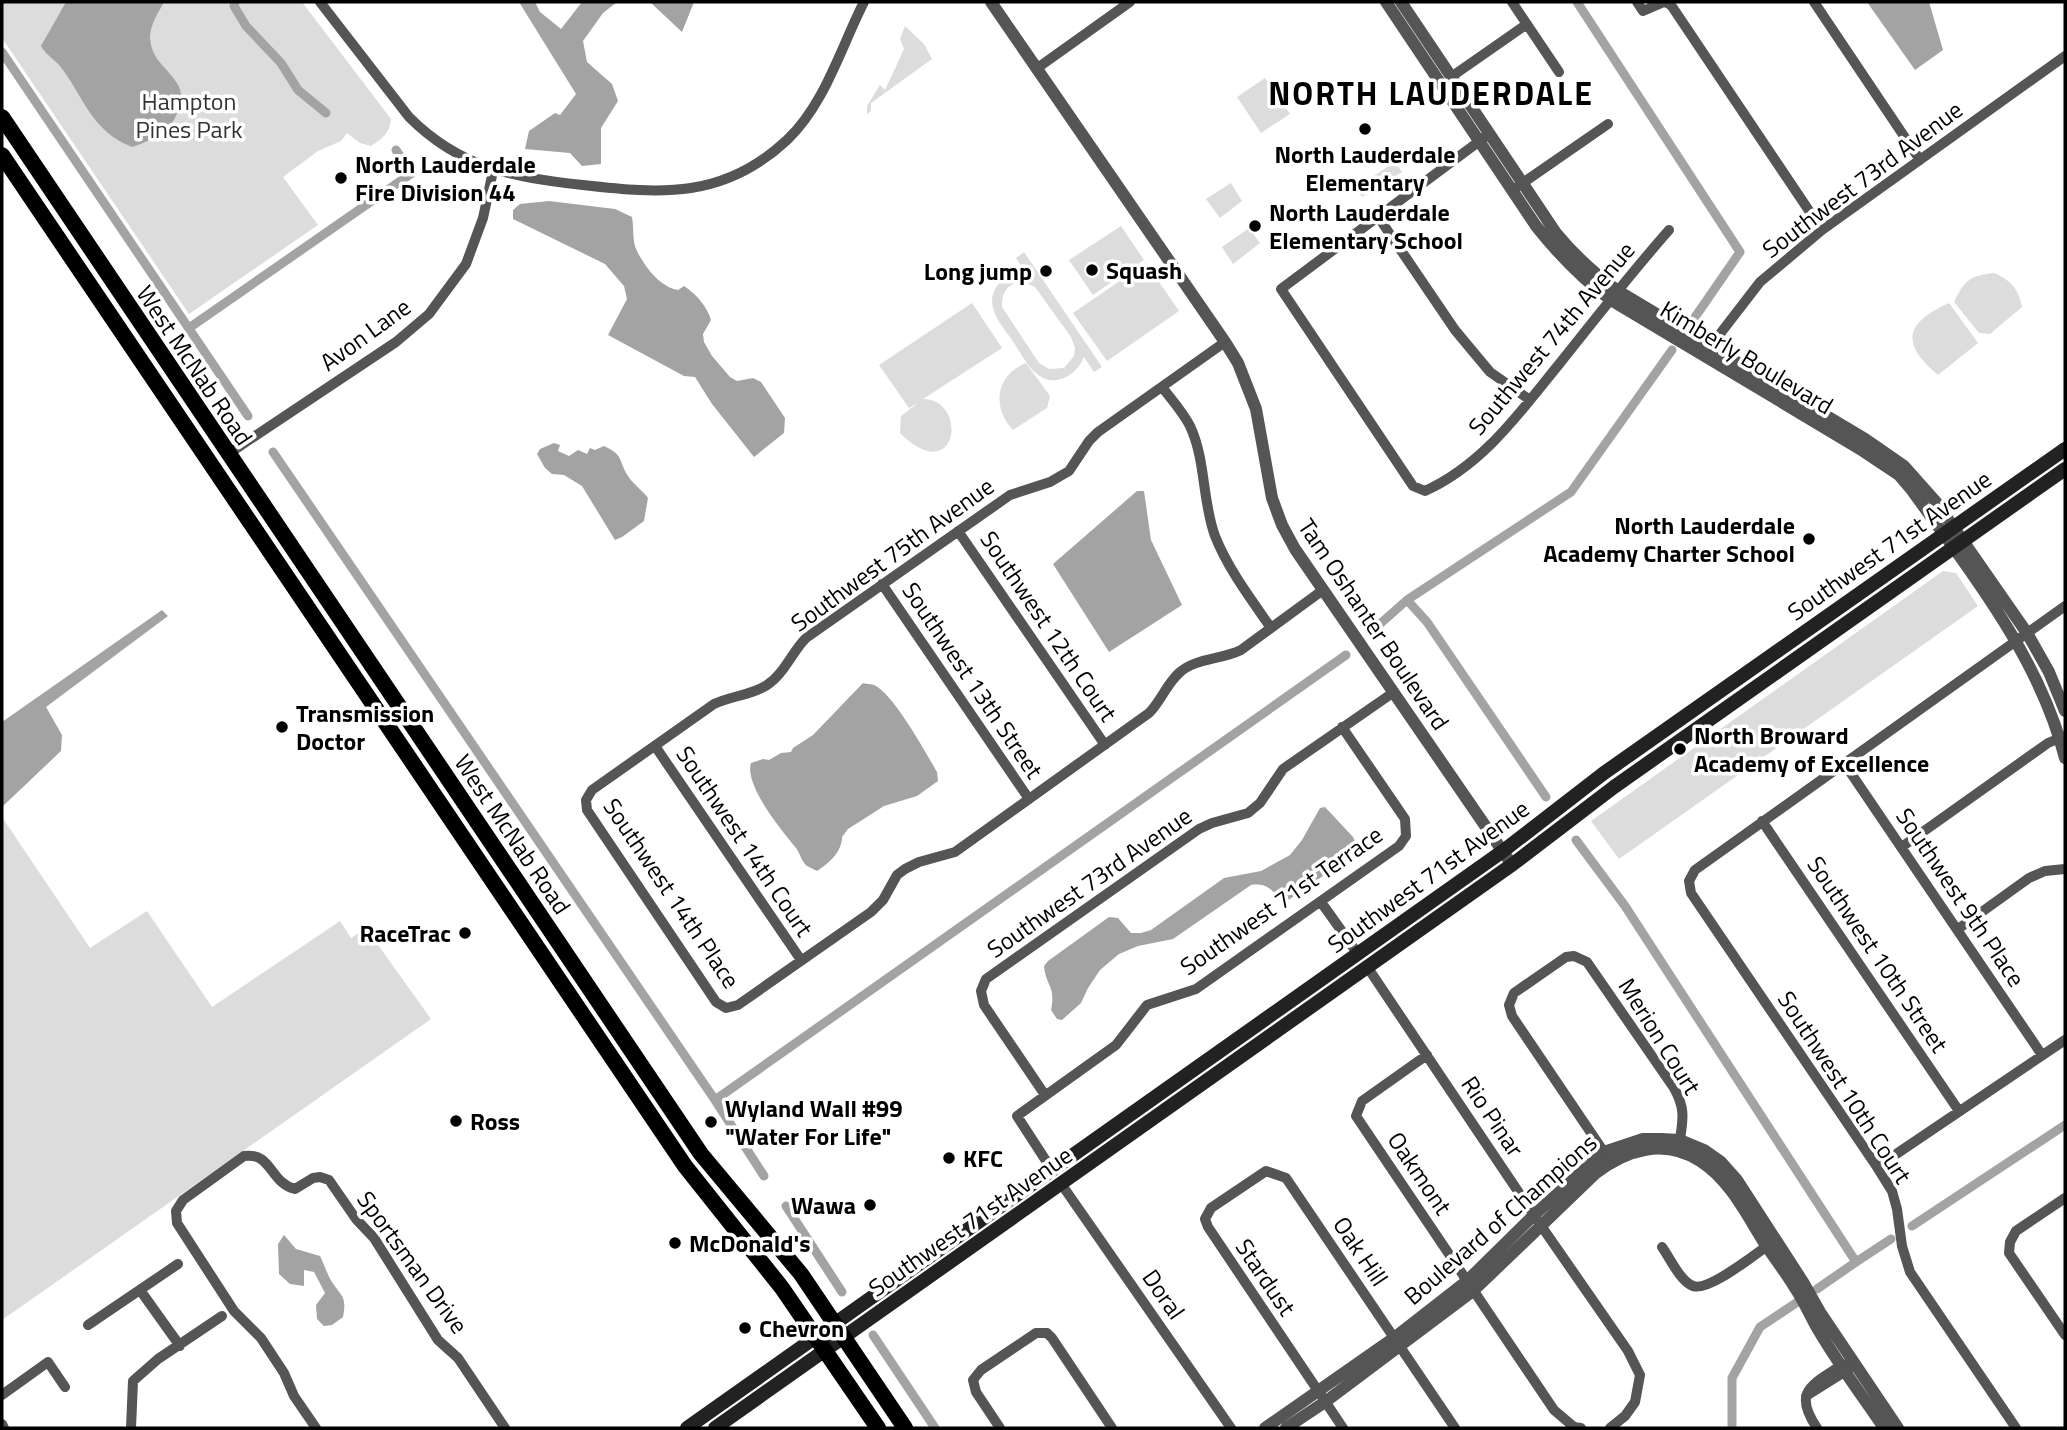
<svg xmlns="http://www.w3.org/2000/svg" width="2067" height="1430" font-family="'Titillium Web',sans-serif">
  <style>
    .green { fill: #dcdcdc; fill-rule: evenodd }
    .water { fill: #a3a3a3 }
    .lines { fill: none; stroke-linecap: round; stroke-linejoin: round }
    .canal { stroke: #a3a3a3; stroke-width: 9 }
    .minor { stroke: #555; stroke-width: 10 }
    .tertiary { stroke: #555; stroke-width: 12 }
    .secondary { stroke: #222; stroke-width: 14 }
    .primary { stroke: #000; stroke-width: 16 }
    .poi-dot { fill: #000; stroke: #fff; stroke-width: 2.5 }
    .labels { text-anchor: middle; dominant-baseline: central; stroke-width: 7; stroke-linejoin: round; paint-order: stroke }
    .park-label { font-size: 24px; fill: #333; stroke: #fff }
    .poi-label { font-size: 24px; font-weight: bold; fill: #000; stroke: #fff; text-anchor: start }
    .street-label { font-size: 24px; fill: #000; stroke: #fff }
    .district-label { font-size: 32px; font-weight: bold; letter-spacing: 2px; fill: #000; stroke: #fff }
  </style>
  <rect width="100%" height="100%" fill="#fff"/>
  <path class="green" d="M 2,2 L 302,2 L 391,119 C 390,133 383,138 371,146 L 360,143 L 347,133 L 341,141 L 318,151 L 283,177 L 318,225 L 189,314 L 2,38 Z
    M 905,26 L 924,44 L 932,59 L 871,103 L 871,111 L 867,114 L 867,106 L 880,85 L 885,90 L 904,49 L 900,39 Z
    M 1265,78 L 1290,114 L 1261,133 L 1237,97 Z
    M 1395,162 L 1402,172 L 1362,197 L 1355,188 Z
    M 1231,183 L 1242,201 L 1220,218 L 1206,199 Z
    M 1121,226 L 1144,260 L 1093,295 L 1069,260 Z
    M 1249,228 L 1260,243 L 1233,264 L 1222,247 Z
    M 1024,252 L 1102,367 L 1094,372 L 1084,357 C 1077,375 1054,389 1037,374 C 1027,366 1021,353 1014,343 C 1008,333 998,323 994,311 C 986,289 1005,273 1025,272 L 1016,258 ZM 1021,281 L 1035,287 L 1071,337 L 1075,348 L 1074,356 L 1064,368 L 1049,369 L 1039,363 L 1002,307 C 1001,294 1007,284 1021,281 Z
    M 1146,263 L 1179,311 L 1107,361 L 1073,313 Z
    M 1994,273 C 2011,280 2019,290 2022,307 L 1990,334 L 1979,333 L 1954,302 C 1965,280 1969,276 1994,273 Z
    M 972,303 L 1002,348 L 923,399 C 969,399 958,490 900,433 L 901,416 L 918,403 L 909,408 L 879,365 Z
    M 1949,303 L 1978,343 L 1938,375 C 1900,343 1905,323 1949,303 Z
    M 1026,363 L 1050,396 L 1047,408 L 1013,430 C 992,408 995,375 1026,363 Z
    M 1943,571 L 1956,573 L 1978,606 L 1619,859 L 1591,821 Z
    M 2,817 L 90,948 L 147,911 L 212,1007 L 340,921 L 351,938 L 366,928 L 431,1019 L 2,1320 Z"/>
  <path class="water" d="M 66,2 L 164,2 C 158,13 150,25 150,38 C 152,62 168,67 178,85 C 182,92 181,98 179,106 C 175,130 153,140 132,147 C 91,131 84,97 60,66 C 54,59 46,55 41,46 Z
    M 519,2 L 535,2 L 540,12 L 561,29 L 582,2 L 617,2 L 603,13 L 583,41 L 587,62 L 612,84 L 618,101 L 601,128 L 601,164 L 582,166 L 570,153 L 525,149 L 529,131 L 555,113 L 560,115 L 576,94 Z
    M 650,2 L 694,2 L 682,32 Z
    M 1867,2 L 1929,2 L 1943,50 L 1915,70 Z
    M 549,201 L 615,209 L 632,217 C 634,227 632,242 637,251 C 645,267 660,287 678,290 L 684,286 C 696,294 707,306 711,320 L 703,334 L 704,342 L 712,356 L 730,377 L 737,381 L 753,378 L 761,382 L 785,418 L 784,433 L 754,457 L 712,404 L 695,377 L 684,376 L 608,335 L 627,299 L 624,286 L 605,264 L 513,219 L 513,210 L 520,204 Z
    M 554,443 L 560,445 L 558,451 L 569,456 L 578,450 L 587,454 L 590,448 L 595,450 L 604,446 C 624,455 618,460 628,476 C 633,484 642,490 648,498 L 644,521 L 622,537 L 615,540 L 582,486 L 564,475 L 552,474 L 545,468 L 537,454 L 540,449 Z
    M 1137,491 L 1144,491 L 1151,540 L 1182,605 L 1109,652 L 1053,564 Z
    M 162,610 L 168,616 L 46,707 L 62,735 L 61,751 L 2,807 L 2,722 Z
    M 863,683 C 864,684 873,684 874,685 C 893,693 926,753 937,772 L 938,781 L 917,796 L 884,806 L 848,829 L 842,837 C 842,852 829,863 817,871 C 815,870 809,867 807,866 C 801,861 800,853 796,848 C 782,831 744,785 751,763 L 763,759 L 769,760 L 781,753 L 791,752 L 793,748 L 813,735 Z
    M 1325,807 L 1353,837 L 1359,850 L 1356,853 L 1287,901 L 1281,901 C 1272,889 1266,883 1251,885 L 1173,939 L 1138,946 L 1119,954 L 1100,970 L 1088,988 L 1081,1003 L 1062,1020 L 1057,1019 L 1051,1010 C 1056,985 1046,987 1044,966 L 1048,961 L 1109,917 L 1118,918 L 1131,933 L 1141,933 L 1151,930 L 1224,878 L 1261,871 L 1290,855 L 1302,840 L 1320,808 Z
    M 284,1235 L 296,1249 L 320,1256 C 324,1264 327,1274 332,1282 C 342,1297 347,1297 343,1317 L 332,1325 L 324,1326 L 317,1319 L 316,1305 L 325,1293 L 314,1272 L 304,1270 L 304,1286 L 290,1284 L 279,1274 L 278,1244 Z"/>
  <g class="lines">
    <path class="canal" d="M 235,2 L 234,6 L 246,26 L 281,63 L 298,90 L 326,113
      M 1577,2 L 1740,252 L 1691,323
      M 2,52 L 248,416
      M 189,328 L 412,173 L 396,150
      M 273,452 L 715,1100 L 764,1176
      M 1407,600 L 1571,492 L 1672,350
      M 1372,631 L 1407,600 L 1427,622 L 1546,797
      M 1576,840 L 1625,906 L 1856,1262 L 1817,1289
      M 715,1100 L 1346,655
      M 786,1206 L 842,1292
      M 1912,1226 L 2065,1125
      M 1856,1262 L 1891,1239
      M 873,1335 L 935,1428
      M 1732,1428 L 1732,1378 L 1760,1327 L 1796,1303"/>
    <path class="minor" d="M 320,2 L 409,117 C 461,169 513,177 583,185 C 662,194 724,199 787,140 C 825,104 841,47 864,2
      M 1512,2 L 1559,72
      M 1637,2 L 1643,11 L 1664,2
      M 1665,2 L 1671,5 L 1822,230
      M 1814,2 L 1920,160
      M 1036,69 L 1130,2
      M 1451,77 L 1527,24
      M 1489,134 L 1281,289 L 1413,486 L 1425,491 C 1484,464 1520,412 1560,363 C 1596,318 1631,273 1669,230
      M 1517,187 L 1608,124
      M 1379,218 L 1455,330 L 1490,372 L 1530,400
      M 1225,342 L 1098,432 L 1089,441 L 1069,471 L 1050,482 L 1010,495 L 806,638 C 792,652 784,674 767,685 C 752,695 731,696 714,704 L 592,790 L 586,800 L 587,810 L 716,1002 L 726,1008 L 738,1005 L 871,912 L 883,900 L 897,875 L 905,869 L 919,862 L 955,852 L 1149,713 C 1161,701 1166,685 1179,673 C 1195,658 1221,660 1241,650 L 1323,590
      M 1706,352 L 1760,282 L 1822,230 L 2065,56
      M 1162,387 C 1171,399 1183,412 1190,426 C 1206,460 1202,501 1215,536 C 1228,569 1251,599 1271,628
      M 228,454 L 396,342 L 429,314 L 466,264 L 483,218 L 493,171
      M 958,531 L 1105,745
      M 882,584 L 1029,799
      M 655,746 L 801,960
      M 1844,763 L 2042,1055
      M 1762,821 L 1959,1111
      M 1903,846 L 2048,743 L 2065,736
      M 1321,902 L 1358,954
      M 1958,929 L 2029,878 L 2045,871 L 2065,869
      M 1368,968 L 1542,1227 L 1628,1351 L 1640,1375 L 1635,1402 L 1625,1416 L 1610,1428
      M 1427,1055 L 1362,1101 L 1356,1116 L 1554,1410 L 1574,1427 L 1581,1428
      M 1045,1095 L 984,1005 L 981,991 L 986,979 L 1199,829 L 1212,823 L 1248,813 L 1260,803 L 1283,769 L 1394,692
      M 1608,1158 L 1512,1016 L 1509,1005 L 1514,993 L 1566,957 L 1574,956 L 1587,962 L 1674,1088 C 1687,1111 1682,1122 1679,1147
      M 1877,1167 L 2065,1040
      M 1052,1170 L 1017,1116 L 1116,1045 L 1147,1005 L 1196,989 L 1399,846 L 1406,836 L 1405,819 L 1342,727
      M 1062,1185 L 1231,1428
      M 2065,1198 L 2016,1231 L 2010,1242 L 2009,1253 L 2065,1335
      M 1662,1247 C 1670,1258 1680,1281 1693,1286 C 1709,1292 1755,1254 1770,1244
      M 140,1290 L 180,1346
      M 88,1325 L 178,1264
      M 2,1395 L 48,1362 L 65,1387
      M 1806,1396 L 1849,1369
      M 2,1424 L 4,1428
      M 131,1428 L 133,1381 L 158,1359 L 222,1316
      M 316,1428 L 294,1396 L 284,1373 L 261,1338 L 234,1311 L 177,1223 L 176,1211 L 183,1200 L 244,1156 C 272,1152 269,1182 295,1189 L 313,1178 L 320,1177 L 329,1180 L 356,1219 L 374,1238 L 438,1340 L 458,1358 L 505,1428
      M 1000,1428 L 976,1392 L 973,1380 L 981,1370 L 1036,1333 L 1047,1333 L 1052,1338 L 1112,1428
      M 1343,1428 L 1208,1227 L 1205,1219 L 1211,1208 L 1266,1171 L 1286,1178 L 1455,1428
      M 1817,1428 C 1792,1391 1812,1385 1842,1365 L 1848,1364
      M 2016,1428 L 1910,1272 L 1902,1246 L 1897,1209 L 1892,1191 L 1877,1167 L 1691,893 L 1689,881 L 1695,870 L 2065,606"/>
    <path class="tertiary" d="M 991,2 L 1225,342 L 1238,363 L 1256,409 L 1272,498 L 1282,525 L 1295,549 L 1508,859
      M 1386,2 L 1536,226 C 1559,255 1581,278 1611,300 L 1860,449 L 1899,475 L 1911,489 C 1971,573 2039,656 2065,758
      M 1401,2 L 1556,233 C 1575,256 1595,274 1618,291 L 1865,439 L 1904,466 L 1936,502 L 2027,633 L 2049,672 L 2065,711
      M 1265,1428 L 1394,1338 L 1467,1281 L 1534,1215 L 1604,1152 L 1643,1139 L 1661,1139 L 1680,1140 L 1704,1150 L 1721,1162 L 1737,1180 L 1803,1282 L 1820,1312 L 1898,1428
      M 1286,1428 L 1325,1402 L 1473,1291 L 1596,1173 C 1626,1150 1664,1138 1700,1161 C 1730,1180 1746,1214 1765,1244 C 1775,1259 1786,1273 1795,1288 C 1803,1300 1809,1313 1816,1326 C 1836,1361 1861,1394 1884,1428"/>
    <path class="secondary" d="M 687,1428 L 1503,851 L 1604,773 L 2065,449
      M 715,1428 L 1513,864 L 1614,787 L 2065,469"/>
    <path class="primary" d="M 2,117 L 701,1154 L 801,1274 L 905,1428
      M 2,155 L 685,1166 L 782,1288 L 878,1428"/>
  </g>
  <g class="poi-dot">
    <circle cx="1365" cy="129" r="7"/>
    <circle cx="341" cy="178" r="7"/>
    <circle cx="1255" cy="226" r="7"/>
    <circle cx="1092" cy="270" r="7"/>
    <circle cx="1046" cy="271" r="7"/>
    <circle cx="1809" cy="539" r="7"/>
    <circle cx="282" cy="727" r="7"/>
    <circle cx="1680" cy="749" r="7"/>
    <circle cx="465" cy="933" r="7"/>
    <circle cx="456" cy="1121" r="7"/>
    <circle cx="711" cy="1122" r="7"/>
    <circle cx="949" cy="1158" r="7"/>
    <circle cx="870" cy="1205" r="7"/>
    <circle cx="675" cy="1243" r="7"/>
    <circle cx="745" cy="1328" r="7"/>
  </g>
  <g class="labels">
    <g class="park-label">
      <text x="189" y="101">Hampton<tspan x="189" dy="28">Pines Park</tspan></text>
    </g>
    <g class="poi-label">
      <text x="1365" y="154" text-anchor="middle">North Lauderdale<tspan x="1365" dy="28">Elementary</tspan></text>
      <text x="355" y="164">North Lauderdale<tspan x="355" dy="28">Fire Division 44</tspan></text>
      <text x="1269" y="212">North Lauderdale<tspan x="1269" dy="28">Elementary School</tspan></text>
      <text x="1106" y="270">Squash</text>
      <text x="1032" y="271" text-anchor="end">Long jump</text>
      <text x="1795" y="525" text-anchor="end">North Lauderdale<tspan x="1795" dy="28">Academy Charter School</tspan></text>
      <text x="296" y="713">Transmission<tspan x="296" dy="28">Doctor</tspan></text>
      <text x="1694" y="735">North Broward<tspan x="1694" dy="28">Academy of Excellence</tspan></text>
      <text x="451" y="933" text-anchor="end">RaceTrac</text>
      <text x="725" y="1108">Wyland Wall #99<tspan x="725" dy="28">"Water For Life"</tspan></text>
      <text x="470" y="1121">Ross</text>
      <text x="963" y="1158">KFC</text>
      <text x="856" y="1205" text-anchor="end">Wawa</text>
      <text x="689" y="1243">McDonald's</text>
      <text x="759" y="1328">Chevron</text>
    </g>
    <g class="street-label">
      <text transform="translate(1862 179) rotate(-37)">Southwest 73rd Avenue</text>
      <text transform="translate(365 334) rotate(-36)">Avon Lane</text>
      <text transform="translate(1551 338) rotate(-50)">Southwest 74th Avenue</text>
      <text transform="translate(1747 357) rotate(31)">Kimberly Boulevard</text>
      <text transform="translate(195 365) rotate(56)">West McNab Road</text>
      <text transform="translate(1889 545) rotate(-35)">Southwest 71st Avenue</text>
      <text transform="translate(892 554) rotate(-36)">Southwest 75th Avenue</text>
      <text transform="translate(1374 624) rotate(56)">Tam Oshanter Boulevard</text>
      <text transform="translate(1049 626) rotate(56)">Southwest 12th Court</text>
      <text transform="translate(973 680) rotate(56)">Southwest 13th Street</text>
      <text transform="translate(513 834) rotate(56)">West McNab Road</text>
      <text transform="translate(745 841) rotate(56)">Southwest 14th Court</text>
      <text transform="translate(1428 876) rotate(-36)">Southwest 71st Avenue</text>
      <text transform="translate(1089 882) rotate(-35)">Southwest 73rd Avenue</text>
      <text transform="translate(672 893) rotate(56)">Southwest 14th Place</text>
      <text transform="translate(1961 897) rotate(56)">Southwest 9th Place</text>
      <text transform="translate(1281 900) rotate(-35)">Southwest 71st Terrace</text>
      <text transform="translate(1878 954) rotate(56)">Southwest 10th Street</text>
      <text transform="translate(1660 1036) rotate(58)">Merion Court</text>
      <text transform="translate(1845 1087) rotate(57)">Southwest 10th Court</text>
      <text transform="translate(1493 1116) rotate(56)">Rio Pinar</text>
      <text transform="translate(1420 1173) rotate(56)">Oakmont</text>
      <text transform="translate(1500 1219) rotate(-41)">Boulevard of Champions</text>
      <text transform="translate(970 1221) rotate(-35)">Southwest 71st Avenue</text>
      <text transform="translate(1361 1251) rotate(56)">Oak Hill</text>
      <text transform="translate(413 1262) rotate(54)">Sportsman Drive</text>
      <text transform="translate(1266 1277) rotate(56)">Stardust</text>
      <text transform="translate(1164 1294) rotate(55)">Doral</text>
    </g>
    <g class="district-label">
      <text x="1431" y="93">NORTH LAUDERDALE</text>
    </g>
  </g>
  <rect width="2067" height="1430" fill="none" stroke="#000000" stroke-width="7"/>
</svg>
